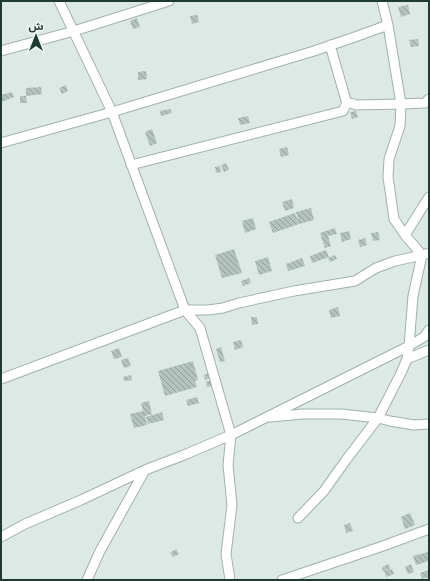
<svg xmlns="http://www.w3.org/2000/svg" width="430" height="581" font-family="Quicksand,'Noto Sans Arabic',sans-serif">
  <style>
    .building { fill: url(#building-back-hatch) }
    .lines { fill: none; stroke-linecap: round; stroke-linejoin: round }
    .minor-casing { stroke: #a0b1ac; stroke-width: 11 }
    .minor { stroke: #fff; stroke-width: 9 }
  </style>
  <defs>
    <pattern id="building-back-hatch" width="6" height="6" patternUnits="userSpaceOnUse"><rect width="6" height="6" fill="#b3c4be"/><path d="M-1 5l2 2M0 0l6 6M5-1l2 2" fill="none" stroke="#91a09b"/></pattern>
  </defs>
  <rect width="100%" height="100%" fill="#dde9e5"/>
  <path class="building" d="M 408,5 L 410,14 L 401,17 L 398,7 Z
    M 197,15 L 199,22 L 192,24 L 190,16 Z
    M 137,18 L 140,27 L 133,29 L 130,21 Z
    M 418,39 L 419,46 L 411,47 L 409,40 Z
    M 146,71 L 147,79 L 138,80 L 138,72 Z
    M 66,85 L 68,91 L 62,94 L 59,88 Z
    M 41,87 L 42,94 L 26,96 L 26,88 Z
    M 12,92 L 14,97 L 1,102 L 1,95 Z
    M 20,96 L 26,96 L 27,103 L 20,103 Z
    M 170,109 L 172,113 L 161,116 L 160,111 Z
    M 356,111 L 358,117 L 352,119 L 350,112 Z
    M 248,116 L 250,123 L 240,125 L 238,118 Z
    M 152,129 L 157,143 L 150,146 L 145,132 Z
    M 287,147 L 289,155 L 281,157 L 279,149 Z
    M 226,163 L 229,170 L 224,172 L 221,165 Z
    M 220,166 L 221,172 L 216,173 L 215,167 Z
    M 292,199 L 294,208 L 285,211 L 282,202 Z
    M 311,208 L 314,220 L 299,224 L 296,212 Z
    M 295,213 L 299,224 L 273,233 L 269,222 Z
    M 253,218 L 256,229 L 245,233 L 242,221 Z
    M 335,228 L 337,234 L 328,236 L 331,246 L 325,248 L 320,233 Z
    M 349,231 L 351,239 L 342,242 L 340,233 Z
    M 378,232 L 380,240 L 373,241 L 371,233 Z
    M 365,238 L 367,245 L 360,247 L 358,240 Z
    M 234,249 L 242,273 L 222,278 L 215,255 Z
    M 326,250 L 329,257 L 312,263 L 310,256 Z
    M 335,255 L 337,259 L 330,262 L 328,258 Z
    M 268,257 L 272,271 L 259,275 L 255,261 Z
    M 302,258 L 305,266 L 288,271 L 286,264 Z
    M 249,278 L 251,283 L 243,286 L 241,281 Z
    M 338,307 L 340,316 L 331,318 L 329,310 Z
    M 251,317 L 257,317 L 258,324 L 252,325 Z
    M 241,340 L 243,347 L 235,350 L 233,342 Z
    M 221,347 L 225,361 L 220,362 L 216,349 Z
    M 119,348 L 122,357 L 114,359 L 111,351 Z
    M 128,358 L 131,366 L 124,368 L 121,360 Z
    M 193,361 L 198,380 L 195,381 L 197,387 L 165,396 L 158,371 Z
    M 209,373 L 211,378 L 205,380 L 204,375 Z
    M 131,375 L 132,380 L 124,381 L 123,377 Z
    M 211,380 L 213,386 L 207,387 L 206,382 Z
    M 197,397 L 199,403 L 188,406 L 186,400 Z
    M 149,401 L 152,414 L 145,416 L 147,425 L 134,428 L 130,414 L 143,411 L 141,403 Z
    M 162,412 L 164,420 L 148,424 L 146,417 Z
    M 410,513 L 415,525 L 405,529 L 401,517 Z
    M 350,523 L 353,531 L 346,533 L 344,525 Z
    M 176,549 L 179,554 L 173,557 L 170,553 Z
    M 428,552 L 429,556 L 429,561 L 416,565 L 413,556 Z
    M 389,564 L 390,569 L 383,571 L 382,567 Z
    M 411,564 L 414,572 L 408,574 L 405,567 Z
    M 392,569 L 394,574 L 386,577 L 384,571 Z
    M 429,570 L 429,577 L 422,579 L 420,573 Z"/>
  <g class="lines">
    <g class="minor-casing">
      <path id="minor" d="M 382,1 L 388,25 L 401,104 L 400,126 L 389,159 L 388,177 L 394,219 L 405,235 L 422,255 L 429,253
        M 330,45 L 347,104
        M 1,51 L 74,31 L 169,1
        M 1,143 L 112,112 L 314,51 L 352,38 L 388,25
        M 131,165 L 343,111 C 346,103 348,101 356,105 L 401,104 L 425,103 L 429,99
        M 405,235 L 429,197
        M 407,359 L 429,350
        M 1,379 L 185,310 L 200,328 L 231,435 L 228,465 L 232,505 L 226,554 L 230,580
        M 270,417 L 303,414 L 341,414 L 378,418 L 390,421 L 414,425 L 429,424
        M 298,518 L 324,491 L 346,460 L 378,418 L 401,373 L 407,359 L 409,346 L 424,337 L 429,330
        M 1,537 L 25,524 L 81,500 L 145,470 L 184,455 L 231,435 L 409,346 L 413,296 L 422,255 L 395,261 L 376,268 L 355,281 L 294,291 L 239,303 L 223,308 L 208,310 L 185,310 L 112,112 L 59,1
        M 87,580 L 100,551 L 145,470
        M 282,580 L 383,546 L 429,529"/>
    </g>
    <use href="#minor" class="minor"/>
  </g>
  <rect width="430" height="581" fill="none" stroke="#1f3933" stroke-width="4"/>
  <g transform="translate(36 36)" stroke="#edf6f2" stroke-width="3" paint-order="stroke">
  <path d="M0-3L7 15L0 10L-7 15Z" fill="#1f3933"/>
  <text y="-6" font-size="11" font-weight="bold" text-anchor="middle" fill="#1f3933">ش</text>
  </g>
</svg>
